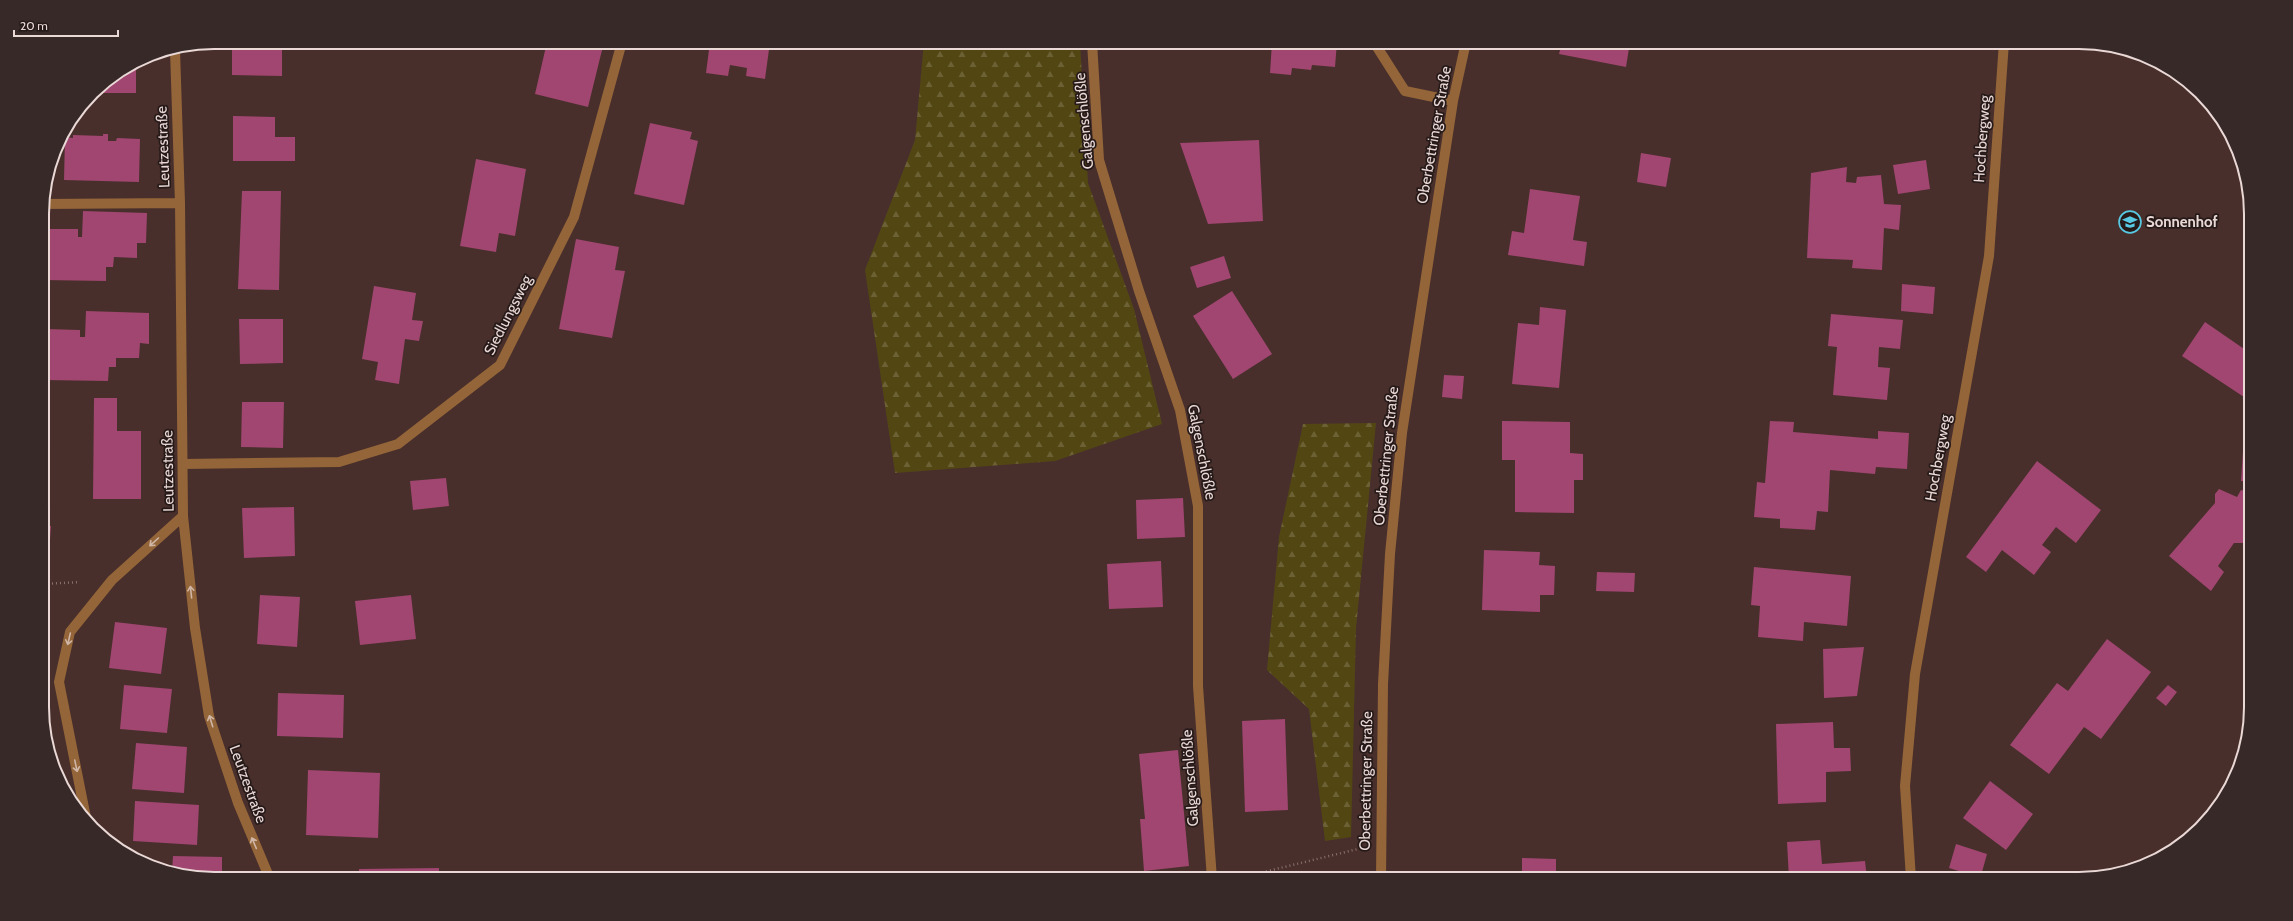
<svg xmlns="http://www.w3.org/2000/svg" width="2293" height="921" font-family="Cabin,sans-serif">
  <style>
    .forest { fill: url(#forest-firs) }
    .building { fill: #a04670 }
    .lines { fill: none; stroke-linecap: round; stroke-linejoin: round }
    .path { stroke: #87716d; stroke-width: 2.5; stroke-dasharray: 1 3; stroke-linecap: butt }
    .minor { stroke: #946539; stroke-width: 10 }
    .oneway { stroke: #d0b6a6 }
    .labels { text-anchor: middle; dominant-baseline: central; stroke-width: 3.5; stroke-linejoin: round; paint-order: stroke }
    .street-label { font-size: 15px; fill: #e9d8d5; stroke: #261a19 }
    .poi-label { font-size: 15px; font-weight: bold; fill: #e9d8d5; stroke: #261a19; text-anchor: start }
    .rim { fill: none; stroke: #e9d8d5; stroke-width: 2 }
  </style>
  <defs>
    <pattern id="forest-firs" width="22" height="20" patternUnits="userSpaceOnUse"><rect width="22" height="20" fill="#524713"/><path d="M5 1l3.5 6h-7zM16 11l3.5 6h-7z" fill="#6b6134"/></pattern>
  </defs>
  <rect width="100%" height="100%" fill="#482f2b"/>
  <path class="forest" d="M 924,42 L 1080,42 L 1088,183 L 1134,309 L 1162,424 L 1055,461 L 895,473 L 865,270 L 915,140 Z
    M 1376,423 L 1356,628 L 1351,837 L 1325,841 L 1309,709 L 1267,670 L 1279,537 L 1303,424 Z"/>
  <path class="building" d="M 232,42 L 282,42 L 282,76 L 232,75 Z
    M 547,42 L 604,42 L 588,107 L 535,94 Z
    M 710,42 L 770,42 L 765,79 L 746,76 L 747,68 L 730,65 L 728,76 L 706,73 Z
    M 1272,42 L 1337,42 L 1335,67 L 1312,65 L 1311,70 L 1292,68 L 1291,75 L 1270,73 Z
    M 1562,42 L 1630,42 L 1626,67 L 1559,54 Z
    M 1930,42 L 1971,42 L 1970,49 L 1929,47 Z
    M 136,63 L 136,93 L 94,93 L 100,85 Z
    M 233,116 L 275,117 L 275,137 L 295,137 L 295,161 L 233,161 Z
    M 650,123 L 692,132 L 690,139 L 698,141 L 684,205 L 634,194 Z
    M 103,134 L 108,134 L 108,141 L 116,141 L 117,138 L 140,139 L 139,182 L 64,180 L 65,137 L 73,138 L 73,135 L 103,136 Z
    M 1259,140 L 1263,221 L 1208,224 L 1180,143 Z
    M 1641,153 L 1671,158 L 1666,187 L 1637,182 Z
    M 476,159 L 526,169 L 515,236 L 499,233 L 496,252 L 460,246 Z
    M 1926,160 L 1930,189 L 1898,194 L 1893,165 Z
    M 1847,167 L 1846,182 L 1856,183 L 1857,177 L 1881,175 L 1884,204 L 1901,205 L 1899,230 L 1884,228 L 1882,270 L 1852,268 L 1853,260 L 1807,258 L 1811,173 Z
    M 1530,189 L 1580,196 L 1573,240 L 1587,242 L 1584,266 L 1508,255 L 1512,231 L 1524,233 Z
    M 242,191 L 281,191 L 279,290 L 238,289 Z
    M 83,211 L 147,213 L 146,243 L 137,243 L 137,258 L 114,257 L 113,267 L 106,267 L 106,281 L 43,280 L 43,229 L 78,229 L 78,237 L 82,237 Z
    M 576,239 L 619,247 L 615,270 L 625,271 L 612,338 L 559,329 Z
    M 1224,256 L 1231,278 L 1197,288 L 1190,267 Z
    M 1902,284 L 1935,287 L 1933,314 L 1901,311 Z
    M 374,286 L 416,293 L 412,320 L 423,321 L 419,341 L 405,339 L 399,384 L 375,380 L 378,362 L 362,359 Z
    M 1232,291 L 1272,354 L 1233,379 L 1193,316 Z
    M 1540,307 L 1566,310 L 1559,388 L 1512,384 L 1518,323 L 1539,325 Z
    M 86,311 L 149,313 L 149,344 L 140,343 L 139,358 L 116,358 L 116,367 L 109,367 L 108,381 L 44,380 L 45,329 L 80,330 L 80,337 L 85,337 Z
    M 1831,314 L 1903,320 L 1900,349 L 1879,347 L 1878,367 L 1890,368 L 1887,400 L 1833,395 L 1837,347 L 1828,346 Z
    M 239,319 L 283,319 L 283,363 L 240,364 Z
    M 2205,322 L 2250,353 L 2250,401 L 2182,356 Z
    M 1444,375 L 1464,376 L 1462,399 L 1442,397 Z
    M 94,398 L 117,398 L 117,431 L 141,431 L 141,499 L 93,499 Z
    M 242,402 L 284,402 L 283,448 L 241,447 Z
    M 1502,421 L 1570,422 L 1570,453 L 1583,454 L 1583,480 L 1574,480 L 1574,513 L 1515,512 L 1515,460 L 1502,460 Z
    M 1770,421 L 1794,422 L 1793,432 L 1878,439 L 1878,431 L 1909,433 L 1907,469 L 1876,467 L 1875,474 L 1830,470 L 1828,512 L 1817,511 L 1815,530 L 1780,528 L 1780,519 L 1754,517 L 1757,482 L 1765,483 Z
    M 2243,451 L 2250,451 L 2250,482 L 2241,481 Z
    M 2037,461 L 2101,510 L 2076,543 L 2056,527 L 2042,545 L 2051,552 L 2034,575 L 2002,550 L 1986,572 L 1966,557 Z
    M 446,478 L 449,506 L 413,510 L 410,481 Z
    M 2219,489 L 2237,497 L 2241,490 L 2250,492 L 2251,539 L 2242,543 L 2234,543 L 2218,566 L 2224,572 L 2211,591 L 2169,556 L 2215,503 L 2215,494 Z
    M 1183,498 L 1185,537 L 1137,539 L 1136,500 Z
    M 294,507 L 295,556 L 244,558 L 242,508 Z
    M 44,526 L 51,526 L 48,567 L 44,567 Z
    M 1484,550 L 1540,552 L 1539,565 L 1555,566 L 1554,595 L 1540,595 L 1540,612 L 1482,610 Z
    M 1161,561 L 1163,607 L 1109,609 L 1107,564 Z
    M 1754,567 L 1851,576 L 1847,626 L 1804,622 L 1803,641 L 1758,637 L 1760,606 L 1751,605 Z
    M 1597,572 L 1635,573 L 1634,592 L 1596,591 Z
    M 260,595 L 300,597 L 297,647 L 257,644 Z
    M 411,595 L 416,639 L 360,645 L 355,601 Z
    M 115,622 L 167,628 L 161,674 L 109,668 Z
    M 2107,639 L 2151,672 L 2101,739 L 2084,727 L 2049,774 L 2010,745 L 2057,683 L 2068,691 Z
    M 1864,647 L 1857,696 L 1824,698 L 1823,649 Z
    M 124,685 L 172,689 L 167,733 L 120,729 Z
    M 2168,685 L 2177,692 L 2166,706 L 2156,698 Z
    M 278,693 L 344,695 L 343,738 L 277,736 Z
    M 1285,719 L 1288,810 L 1245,812 L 1242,721 Z
    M 1833,722 L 1834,748 L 1850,748 L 1851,771 L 1826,772 L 1826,802 L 1778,804 L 1776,724 Z
    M 136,743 L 187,747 L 184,793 L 132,789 Z
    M 1178,750 L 1189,866 L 1144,871 L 1140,819 L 1145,819 L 1139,754 Z
    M 308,770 L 380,773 L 378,838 L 306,835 Z
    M 1990,781 L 2033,814 L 2006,850 L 1963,818 Z
    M 135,801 L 199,805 L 197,845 L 133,841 Z
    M 1820,840 L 1822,864 L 1865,861 L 1867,879 L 1789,879 L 1787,842 Z
    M 1956,844 L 1987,854 L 1982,872 L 2002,879 L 1964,879 L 1965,873 L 1949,868 Z
    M 173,856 L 222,857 L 222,879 L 172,872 Z
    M 1522,858 L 1556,859 L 1556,872 L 1572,872 L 1572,879 L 1522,879 Z
    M 439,868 L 439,879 L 359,879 L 359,869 Z"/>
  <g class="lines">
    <path class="path" d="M 44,584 L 80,582
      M 1235,879 L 1358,849"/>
    <path class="minor" d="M 1092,42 L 1099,160 L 1139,291 L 1180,410 L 1198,506 L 1198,686 L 1212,879
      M 1378,42 L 1377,47 L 1405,91 L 1453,101
      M 175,50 L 180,203 L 183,516 L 195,628 L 209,716 L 238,803 L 270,879
      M 42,204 L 180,203
      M 183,464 L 339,462 L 398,444 L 500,365 L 574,217 L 622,42
      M 87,823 L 59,682 L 70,632 L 112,580 L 183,516
      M 1381,879 L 1383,684 L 1390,554 L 1402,433 L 1453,101 L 1466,42
      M 1911,879 L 1905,786 L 1915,674 L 1989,256 L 2004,42"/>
  </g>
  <defs><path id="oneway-shaft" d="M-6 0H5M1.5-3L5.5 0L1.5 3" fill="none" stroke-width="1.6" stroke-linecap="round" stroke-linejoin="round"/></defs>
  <g class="oneway">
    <use href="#oneway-shaft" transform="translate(154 542) rotate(138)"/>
    <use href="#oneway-shaft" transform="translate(191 592) rotate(-96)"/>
    <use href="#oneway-shaft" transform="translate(69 639) rotate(103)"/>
    <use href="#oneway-shaft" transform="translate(211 721) rotate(-107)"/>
    <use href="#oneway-shaft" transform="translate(76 766) rotate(78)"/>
    <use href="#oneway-shaft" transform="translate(254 843) rotate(-113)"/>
  </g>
  <defs>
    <g id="school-ring" transform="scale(1.15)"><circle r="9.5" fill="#261a19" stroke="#58c9e3" stroke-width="1.5"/><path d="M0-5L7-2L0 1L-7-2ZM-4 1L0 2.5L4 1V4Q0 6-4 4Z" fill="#58c9e3"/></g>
  </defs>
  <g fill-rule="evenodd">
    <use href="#school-ring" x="2130" y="222"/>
  </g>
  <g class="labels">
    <g class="street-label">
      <text transform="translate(1084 121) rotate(-95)">Galgenschlößle</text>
      <text transform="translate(1434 135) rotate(-80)">Oberbettringer Straße</text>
      <text transform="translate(1982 139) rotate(-86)">Hochbergweg</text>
      <text transform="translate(163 147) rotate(-92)">Leutzestraße</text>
      <text transform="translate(508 315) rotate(-63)">Siedlungsweg</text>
      <text transform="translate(1202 452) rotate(79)">Galgenschlößle</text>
      <text transform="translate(1386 456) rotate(-84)">Oberbettringer Straße</text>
      <text transform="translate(1938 458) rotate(-80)">Hochbergweg</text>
      <text transform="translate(168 471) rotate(-91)">Leutzestraße</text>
      <text transform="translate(1190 778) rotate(-94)">Galgenschlößle</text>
      <text transform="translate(1366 781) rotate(-89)">Oberbettringer Straße</text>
      <text transform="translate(248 784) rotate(70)">Leutzestraße</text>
    </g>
    <g class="poi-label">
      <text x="2146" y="222">Sonnenhof</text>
    </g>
  </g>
  <path d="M0 0H2293V921H0ZM214 49H2079A165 165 0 0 1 2244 214V707A165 165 0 0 1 2079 872H214A165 165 0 0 1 49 707V214A165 165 0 0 1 214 49Z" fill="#362928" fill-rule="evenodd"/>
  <path class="rim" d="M214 49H2079A165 165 0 0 1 2244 214V707A165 165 0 0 1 2079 872H214A165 165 0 0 1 49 707V214A165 165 0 0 1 214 49Z"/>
  <path d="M14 30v6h104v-6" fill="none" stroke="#e9d8d5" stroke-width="2"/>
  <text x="20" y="30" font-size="12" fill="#e9d8d5" stroke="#261a19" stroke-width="3" paint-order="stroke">20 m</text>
</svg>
